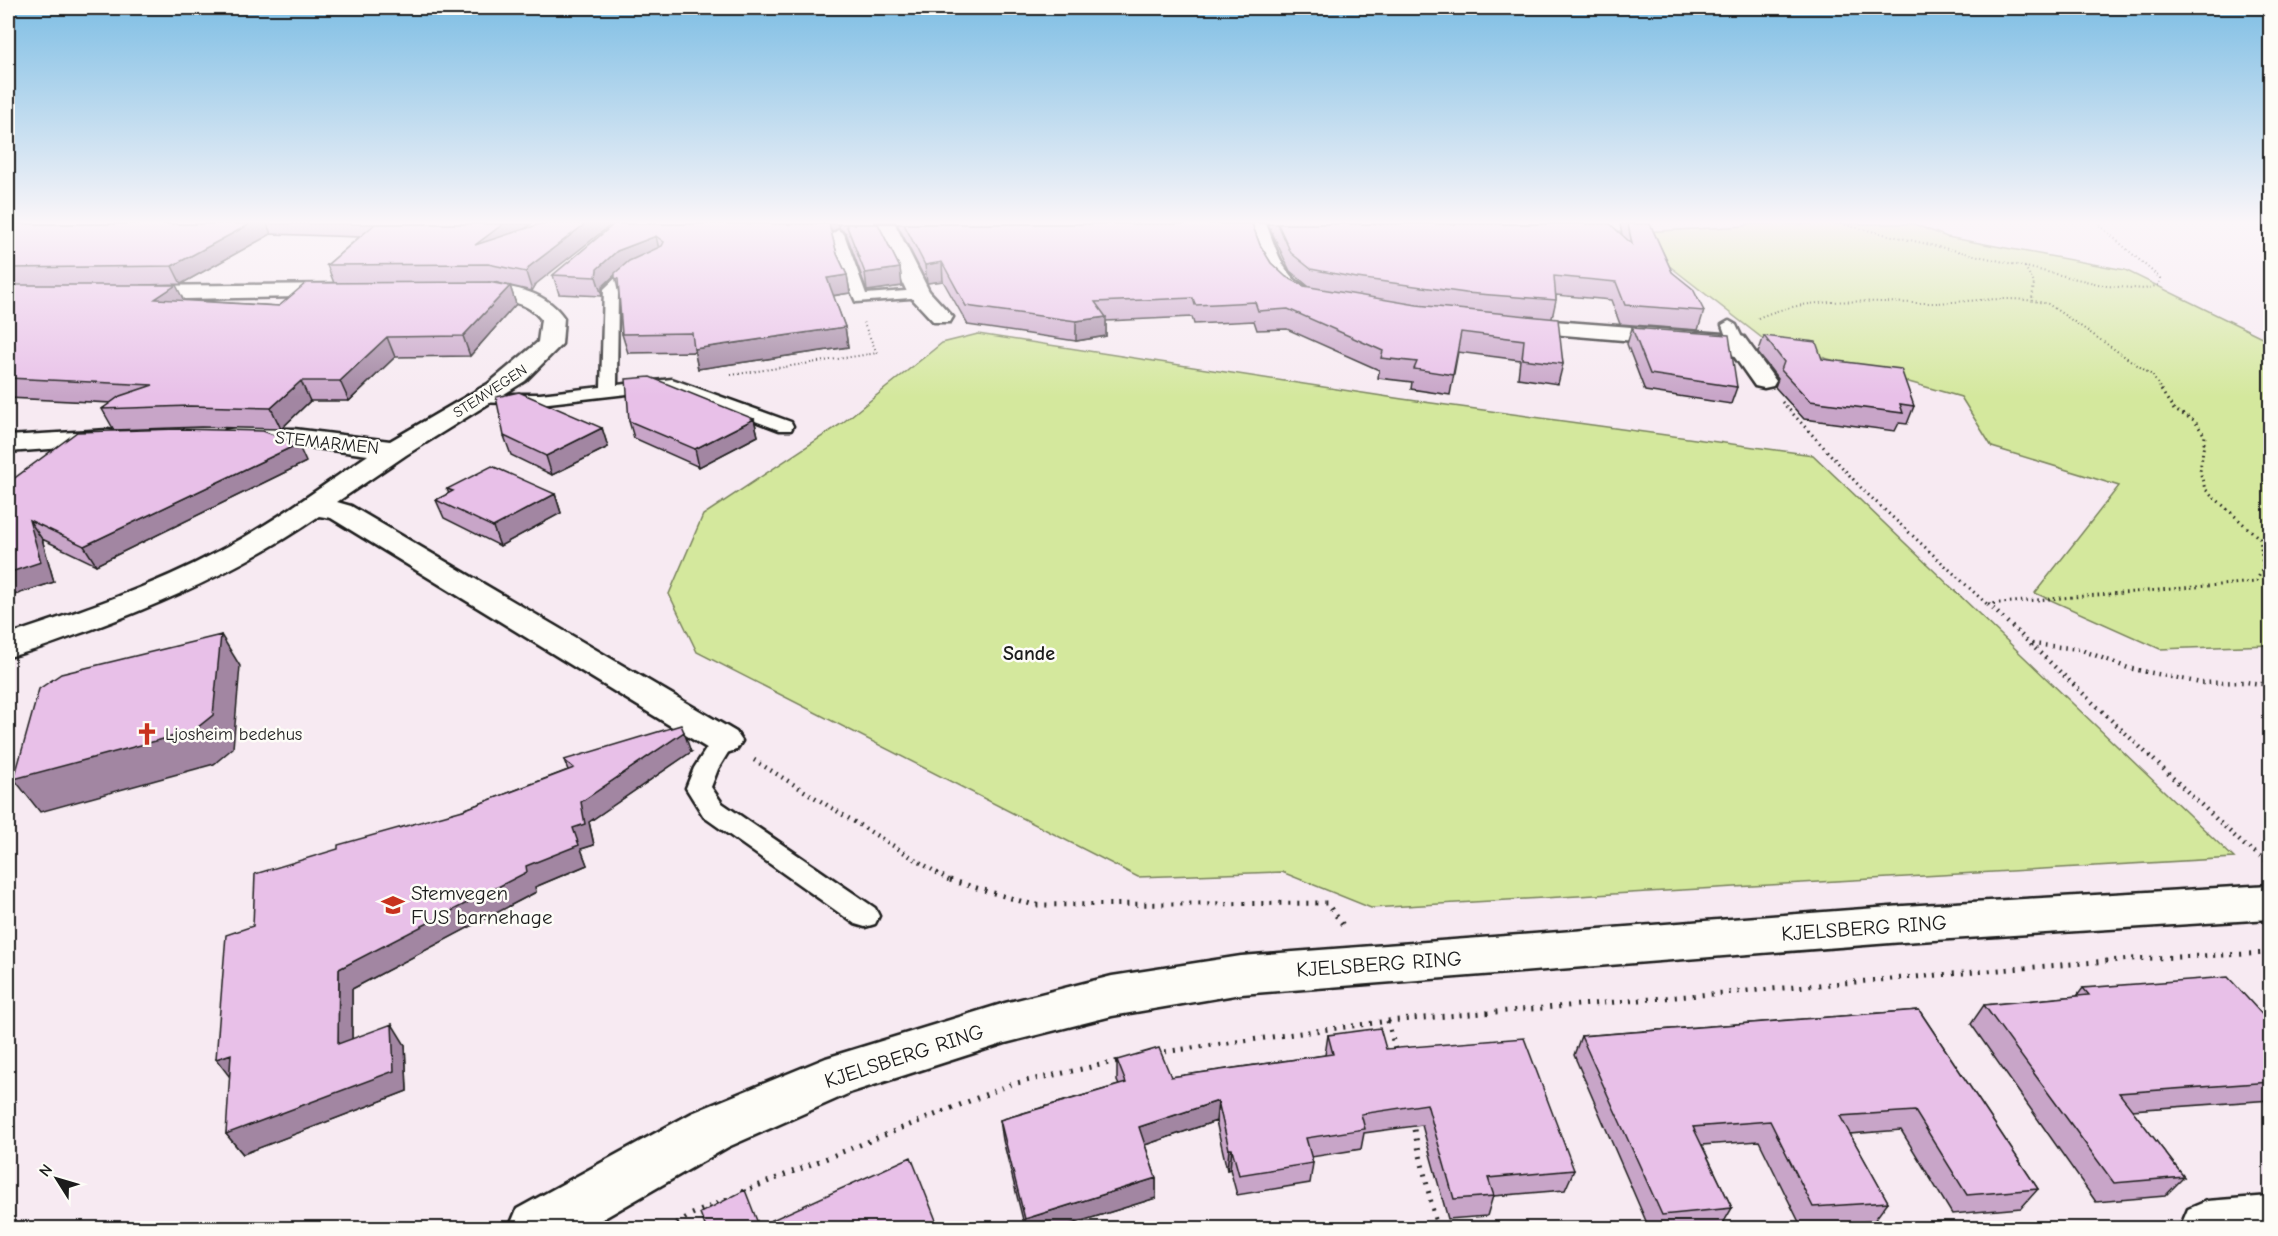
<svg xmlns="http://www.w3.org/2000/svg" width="2278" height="1236" font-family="'Comic Neue',sans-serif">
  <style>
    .green { fill: #d4e89d; stroke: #78825c; stroke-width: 1.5 }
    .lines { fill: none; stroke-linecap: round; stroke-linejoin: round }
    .lane-casing { stroke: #1c1c1c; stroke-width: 5 }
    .street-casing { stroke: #1c1c1c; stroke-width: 5 }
    .path-far3 { stroke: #1c1c1c; stroke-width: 2; stroke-dasharray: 1 3; stroke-linecap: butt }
    .path-far2 { stroke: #1c1c1c; stroke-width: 3; stroke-dasharray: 1.5 4; stroke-linecap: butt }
    .path-far1 { stroke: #1c1c1c; stroke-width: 4.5; stroke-dasharray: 1.5 5; stroke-linecap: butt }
    .path { stroke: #1c1c1c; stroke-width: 5; stroke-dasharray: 2 7; stroke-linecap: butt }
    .lane { fill: #fdfcf7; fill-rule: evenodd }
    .street { fill: #fdfcf7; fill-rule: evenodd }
    .wall { fill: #c8a5c8; stroke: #1c1c1c; stroke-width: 1.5; fill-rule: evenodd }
    .shaded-wall { fill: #a286a2; stroke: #1c1c1c; stroke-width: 1.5 }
    .building { fill: #e8c0e8; stroke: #1c1c1c; stroke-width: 1.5 }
    .labels { text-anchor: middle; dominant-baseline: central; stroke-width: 5; stroke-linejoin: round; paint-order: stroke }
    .far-street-label { font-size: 15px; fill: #1c1c1c; stroke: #fdfcf7 }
    .street-label { font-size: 18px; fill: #1c1c1c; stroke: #fdfcf7 }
    .poi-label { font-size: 18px; fill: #1c1c1c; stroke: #fdfcf7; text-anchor: start }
    .neighbourhood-label { font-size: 20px; font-weight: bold; fill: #1c1c1c; stroke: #fdfcf7 }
    .near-poi-label { font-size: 21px; fill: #1c1c1c; stroke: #fdfcf7; text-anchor: start }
    .near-street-label { font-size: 21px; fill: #1c1c1c; stroke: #fdfcf7 }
  </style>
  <rect width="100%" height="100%" fill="#f7eaf2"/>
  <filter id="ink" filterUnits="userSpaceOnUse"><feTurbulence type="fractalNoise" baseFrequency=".0167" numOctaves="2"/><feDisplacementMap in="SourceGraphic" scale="12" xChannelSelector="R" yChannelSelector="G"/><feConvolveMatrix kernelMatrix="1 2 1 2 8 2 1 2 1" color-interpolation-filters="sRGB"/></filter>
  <g filter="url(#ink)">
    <path class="green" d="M 1747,224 L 1914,224 L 1947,237 L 2125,270 L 2270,341 L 2270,645 L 2160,649 L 2035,593 L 2119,486 L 1992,447 L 1961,397 L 1766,341 L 1627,233 L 1745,226 Z
      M 978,334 L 1402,399 L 1813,455 L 2234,858 L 1371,908 L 1282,872 L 1138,877 L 697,652 L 669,594 L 703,515 L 841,424 L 942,343 Z"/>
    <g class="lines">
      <g class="lane-casing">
        <path id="lane" d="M 838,230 L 844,234 L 866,294 L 919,290 L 924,291 L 924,297 L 856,302 L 842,271 L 832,234 Z
          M 640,264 L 647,268 L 645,271 L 618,290 L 617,385 L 672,379 L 791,422 L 793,426 L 791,430 L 779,430 L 671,389 L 540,404 L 473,402 L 471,399 L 479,394 L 540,394 L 601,387 L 604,289 L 623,271 Z
          M 1729,321 L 1736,325 L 1744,342 L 1741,345 L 1736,347 L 1728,342 L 1722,325 Z
          M 723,733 L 731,735 L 735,741 L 718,769 L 711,787 L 722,803 L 875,908 L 879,916 L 875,924 L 865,927 L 855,924 L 704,817 L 686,788 L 694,768 L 715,735 Z"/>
      </g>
      <g class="street-casing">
        <path id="street" d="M 875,224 L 895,224 L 929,291 L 953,317 L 950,322 L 934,322 L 908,294 Z
          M 1246,224 L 1266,224 C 1274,242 1279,264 1294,279 C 1301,286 1312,287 1317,295 L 1314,300 C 1274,310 1257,251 1246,224 Z
          M 341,284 L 349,286 L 352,291 L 349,296 L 134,300 L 126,298 L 123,293 L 126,288 L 134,286 Z
          M 467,284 C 502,285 543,287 564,318 L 562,344 L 525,381 L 406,455 L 337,502 L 351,506 L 736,732 L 742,741 L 736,750 L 723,754 L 710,750 L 331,518 L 319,516 C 248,565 171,600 90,630 C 63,639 35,651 8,657 L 8,635 C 80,611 152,587 219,551 C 272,524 319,488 368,455 L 294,445 L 235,444 L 226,442 L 222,436 L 226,430 L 235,428 L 294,429 L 390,441 L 488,384 L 538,342 L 541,319 C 520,293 488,303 459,296 L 456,291 L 459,286 Z
          M 1514,318 L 1736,335 L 1744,337 L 1776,381 L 1773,386 L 1764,388 L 1755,386 L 1729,349 L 1506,330 L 1502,325 L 1506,320 Z
          M 108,430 L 118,432 L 121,438 L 118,444 L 8,452 L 8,436 Z
          M 2270,885 L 2270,919 L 1903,942 L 1241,994 L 1112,1016 L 1005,1043 L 852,1092 L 728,1147 L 587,1228 L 509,1228 L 517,1209 L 692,1113 L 826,1058 L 1005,1003 L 1112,976 L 1241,956 L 1903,906 Z
          M 2270,1196 L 2270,1228 L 2180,1228 L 2188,1209 L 2207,1201 Z"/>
      </g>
      <path class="path-far3" d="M 1841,224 L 2107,286 L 2145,289 L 2159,285 L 2160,278 L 2098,224
        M 2025,267 L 2034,283 L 2032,299
        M 1758,318 C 1815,293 1874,304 1934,303 C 1973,302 2010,294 2048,304 L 2152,375 L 2162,391
        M 731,375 L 877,353 L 863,322"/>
      <path class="path-far2" d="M 1782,402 L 1864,491 L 1989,606
        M 1988,604 L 2256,582 L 2263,568 L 2260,539 L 2205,489 L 2200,471 L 2205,436 L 2194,420 L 2174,410 L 2161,390"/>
      <path class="path-far1" d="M 1988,604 L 2244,845 L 2269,862
        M 2032,644 L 2079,649 L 2128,668 L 2201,683 L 2245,682 L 2270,685
        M 754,760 L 952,882"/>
      <path class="path" d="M 950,880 L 1034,905 L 1327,903 L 1343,925
        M 1388,1021 L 1396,1053
        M 1156,1053 L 1388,1021 L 2131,959 L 2270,953
        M 1412,1121 L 1437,1228
        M 742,1192 L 1012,1084 L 1119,1061
        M 669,1228 L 692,1214 L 730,1198"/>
      <use href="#lane" class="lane"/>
      <use href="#street" class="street"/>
    </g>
    <path class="wall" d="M 8,224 L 531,224 L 525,228 L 536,284 L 532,291 L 494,282 L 488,282 L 510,286 L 516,304 L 470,356 L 395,357 L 349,401 L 310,401 L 281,429 L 201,427 L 114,430 L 102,409 L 111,403 L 8,398 ZM 271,234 L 359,237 L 327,265 L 334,283 L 279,306 L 184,300 L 141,285 L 181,284 Z
      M 614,224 L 878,224 L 900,268 L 902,286 L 867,291 L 846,233 L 839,228 L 831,232 L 837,254 L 847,275 L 850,293 L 833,296 L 845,327 L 848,347 L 698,369 L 695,352 L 628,353 L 622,334 L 619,294 L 615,275 L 602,287 L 602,296 L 559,294 L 553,275 Z
      M 897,224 L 1252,224 L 1260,245 L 1271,263 L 1286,277 L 1304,286 L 1308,286 L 1290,271 L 1268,224 L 1610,224 L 1622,235 L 1620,224 L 1650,224 L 1672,272 L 1704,311 L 1698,330 L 1620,324 L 1611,300 L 1556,295 L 1556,300 L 1552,318 L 1563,364 L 1558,384 L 1518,378 L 1520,360 L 1458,352 L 1450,395 L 1411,389 L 1412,382 L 1378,378 L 1379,370 L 1287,329 L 1257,330 L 1254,321 L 1194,324 L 1192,317 L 1106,321 L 1106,336 L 1076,341 L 968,325 L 943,281 L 927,283 Z
      M 1632,328 L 1737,387 L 1731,404 L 1645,391 L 1627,344 Z
      M 1764,336 L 1822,359 L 1914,406 L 1907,424 L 1899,423 L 1895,431 L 1804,419 L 1775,387 L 1778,379 L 1758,353 Z
      M 754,419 L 758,436 L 699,467 L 634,438 L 629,421 Z
      M 602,428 L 608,447 L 552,475 L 511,455 L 504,436 Z
      M 306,462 L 96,565 L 42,539 L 54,582 L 8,597 L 8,483 Z
      M 447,489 L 555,494 L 561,513 L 500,546 L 444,518 L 436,500 L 449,494 Z
      M 691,752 L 589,822 L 594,845 L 581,849 L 587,865 L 535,887 L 536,892 L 352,989 L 352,1039 L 405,1045 L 407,1091 L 243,1154 L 226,1134 L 253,926 L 463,810 L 568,770 L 564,760 Z
      M 2083,988 L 2271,1021 L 2271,1100 L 2132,1110 L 2184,1177 L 2165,1196 L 2096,1202 L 1971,1024 L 1984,1005 L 2077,996 Z
      M 1919,1010 L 2038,1189 L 2021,1208 L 1952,1214 L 1901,1130 L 1850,1134 L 1888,1202 L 1874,1221 L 1801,1226 L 1759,1141 L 1702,1145 L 1732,1208 L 1721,1227 L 1707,1228 L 1649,1228 L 1574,1055 L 1581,1036 Z
      M 1328,1035 L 1386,1049 L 1574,1170 L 1565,1190 L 1493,1196 L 1487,1216 L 1448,1219 L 1422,1125 L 1364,1133 L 1361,1149 L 1311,1157 L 1313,1163 L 1310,1183 L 1237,1195 L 1230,1169 L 1227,1170 L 1216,1121 L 1145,1145 L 1156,1178 L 1156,1198 L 1059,1228 L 1025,1228 L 1003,1140 L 1000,1120 L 1119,1085 L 1117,1081 L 1117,1060 L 1171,1077 L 1325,1055 Z"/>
    <path class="shaded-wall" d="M 250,224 L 267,224 L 271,234 L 181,284 L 172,266 Z
      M 503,224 L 531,224 L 481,263 L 475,245 Z
      M 585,224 L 612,224 L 536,284 L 532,291 L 526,272 L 530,266 Z
      M 828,224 L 839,224 L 839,228 L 830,233 Z
      M 656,236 L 660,254 L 621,269 L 602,287 L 602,296 L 596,277 L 597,269 L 617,251 Z
      M 942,262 L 943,281 L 927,283 L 925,265 Z
      M 900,268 L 902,286 L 867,291 L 865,273 Z
      M 847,275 L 850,293 L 830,296 L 827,278 Z
      M 176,285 L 185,303 L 155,299 Z
      M 510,286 L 516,304 L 470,356 L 463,336 Z
      M 1106,317 L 1106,336 L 1076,341 L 1076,321 Z
      M 845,327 L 848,347 L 698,369 L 694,349 Z
      M 387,337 L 395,357 L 349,401 L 340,381 Z
      M 301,381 L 310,401 L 281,429 L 271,408 Z
      M 754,419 L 758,436 L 699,467 L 695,449 Z
      M 602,428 L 608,447 L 552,475 L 546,456 Z
      M 298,444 L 306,462 L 96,565 L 84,546 Z
      M 555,494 L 561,513 L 500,546 L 493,527 Z
      M 29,520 L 42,539 L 54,582 L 8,597 L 8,573 Z
      M 221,635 L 240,666 L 233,748 L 214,764 L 40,812 L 14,779 Z
      M 684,732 L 691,752 L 589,822 L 594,845 L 581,849 L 587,865 L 535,887 L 536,892 L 352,989 L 352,1064 L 338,1044 L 339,969 L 526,866 L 573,828 L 581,802 Z
      M 392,1024 L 405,1045 L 407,1091 L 243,1154 L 226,1134 Z
      M 231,1054 L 232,1080 L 216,1059 Z
      M 1218,1101 L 1216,1121 L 1139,1147 L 1139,1127 Z
      M 1229,1149 L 1232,1149 L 1230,1169 L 1227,1170 Z
      M 1156,1178 L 1156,1198 L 1059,1228 L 1026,1228 L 1025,1219 Z"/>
    <path class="building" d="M 8,224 L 250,224 L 172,266 L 8,268 Z
      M 375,224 L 503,224 L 475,245 L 540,224 L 585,224 L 530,266 L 526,272 L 488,264 L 327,265 Z
      M 614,224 L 829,224 L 837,254 L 847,275 L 827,278 L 845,327 L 694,349 L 692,333 L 622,334 L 618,279 L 615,278 L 615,273 L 629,261 L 662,246 L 664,242 L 656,236 L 617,251 L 597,269 L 596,277 L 553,275 Z
      M 846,224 L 878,224 L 900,268 L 865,273 Z
      M 904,224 L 1252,224 L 1260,245 L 1271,263 L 1286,277 L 1304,286 L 1417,305 L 1558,319 L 1563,364 L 1522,359 L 1524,340 L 1461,332 L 1453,375 L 1414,369 L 1417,362 L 1381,358 L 1383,351 L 1288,309 L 1258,311 L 1255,302 L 1195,305 L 1193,298 L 1095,302 L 1106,317 L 1076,321 L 966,306 L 942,262 L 925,265 Z
      M 1278,224 L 1610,224 L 1632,244 L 1628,224 L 1650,224 L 1672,272 L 1693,289 L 1704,311 L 1625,305 L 1616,282 L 1554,276 L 1556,300 L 1466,293 L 1357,278 L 1311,269 L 1291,253 Z
      M 488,282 L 510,286 L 463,336 L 387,337 L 340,381 L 301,381 L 271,408 L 190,406 L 102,409 L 120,396 L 153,385 L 8,378 L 8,285 L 176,285 L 155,299 L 279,306 L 306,283 Z
      M 1632,328 L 1729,335 L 1737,387 L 1650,374 Z
      M 1764,336 L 1816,342 L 1822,359 L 1901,369 L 1914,406 L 1900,404 L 1903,413 L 1810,401 L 1781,370 L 1784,362 Z
      M 650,377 L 754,419 L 695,449 L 629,421 L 626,379 Z
      M 519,392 L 602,428 L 546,456 L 504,436 L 496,397 Z
      M 178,429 L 263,431 L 298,444 L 84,546 L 29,520 L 41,562 L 8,573 L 8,483 L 77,432 Z
      M 492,466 L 555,494 L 493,527 L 436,500 L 453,491 L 447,489 Z
      M 221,635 L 213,715 L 193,731 L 14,779 L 39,689 L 61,674 Z
      M 681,725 L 684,732 L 581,802 L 585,824 L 573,828 L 579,845 L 526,866 L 527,872 L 339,969 L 338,1044 L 392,1024 L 394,1071 L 226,1134 L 231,1054 L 216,1059 L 226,935 L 253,926 L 255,874 L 338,849 L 338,845 L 463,810 L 574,768 L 564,760 Z
      M 2228,977 L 2269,1022 L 2271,1021 L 2271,1082 L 2119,1093 L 2184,1177 L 2114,1183 L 1984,1005 L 2089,995 L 2083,988 Z
      M 1919,1010 L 2038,1189 L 1967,1195 L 1915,1111 L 1840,1116 L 1888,1202 L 1813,1207 L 1770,1121 L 1693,1127 L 1732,1208 L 1662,1215 L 1581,1036 Z
      M 1380,1028 L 1386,1049 L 1524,1038 L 1574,1170 L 1488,1178 L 1494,1196 L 1454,1199 L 1427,1104 L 1361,1114 L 1365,1129 L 1306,1138 L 1313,1163 L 1239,1175 L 1232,1149 L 1229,1149 L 1218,1101 L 1139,1127 L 1156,1178 L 1025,1219 L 1000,1120 L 1126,1083 L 1117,1060 L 1159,1048 L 1171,1077 L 1333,1054 L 1328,1035 Z
      M 911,1157 L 939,1228 L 706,1228 L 700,1213 L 745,1190 L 759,1226 Z"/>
  </g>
  <linearGradient id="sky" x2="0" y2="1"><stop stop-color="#7ebee4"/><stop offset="0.56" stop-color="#fbf6f9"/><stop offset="1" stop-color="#fbf6f9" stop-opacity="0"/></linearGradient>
  <rect width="2278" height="397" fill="url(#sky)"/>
  <defs>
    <g id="church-bare" transform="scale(1.8)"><path d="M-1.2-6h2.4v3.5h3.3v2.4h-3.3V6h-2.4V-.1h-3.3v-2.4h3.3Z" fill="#c8321e" stroke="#fdfcf7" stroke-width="2.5" paint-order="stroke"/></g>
    <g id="school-bare" transform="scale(1.8)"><path d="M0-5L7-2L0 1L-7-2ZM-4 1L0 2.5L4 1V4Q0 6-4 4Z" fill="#c8321e" stroke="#fdfcf7" stroke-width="2.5" paint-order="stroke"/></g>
  </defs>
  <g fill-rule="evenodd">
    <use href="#church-bare" x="147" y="734"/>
    <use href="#school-bare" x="393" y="905"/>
  </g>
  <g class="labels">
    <g class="far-street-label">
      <text transform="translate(490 391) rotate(-33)">STEMVEGEN</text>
    </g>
    <g class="street-label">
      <text transform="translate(327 443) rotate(6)">STEMARMEN</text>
    </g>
    <g class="poi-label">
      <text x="165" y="734">Ljosheim bedehus</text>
    </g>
    <g class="neighbourhood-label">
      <text x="1029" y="653">Sande</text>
    </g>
    <g class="near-poi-label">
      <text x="411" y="893">Stemvegen<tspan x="411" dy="24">FUS barnehage</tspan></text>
    </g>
    <g class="near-street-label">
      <text transform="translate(1864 928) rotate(-4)">KJELSBERG RING</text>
      <text transform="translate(1379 964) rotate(-4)">KJELSBERG RING</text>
      <text transform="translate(904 1056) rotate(-18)">KJELSBERG RING</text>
    </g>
  </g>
  <rect width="2278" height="1236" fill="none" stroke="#fdfcf7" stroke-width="30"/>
  <rect x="15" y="15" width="2248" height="1206" fill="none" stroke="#1c1c1c" stroke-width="2" filter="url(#ink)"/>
  <g transform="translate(57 1179) rotate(307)" stroke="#fdfcf7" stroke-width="4.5" paint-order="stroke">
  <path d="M0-4.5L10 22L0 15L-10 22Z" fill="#1c1c1c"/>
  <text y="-9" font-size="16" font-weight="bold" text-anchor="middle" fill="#1c1c1c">N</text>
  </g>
</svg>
